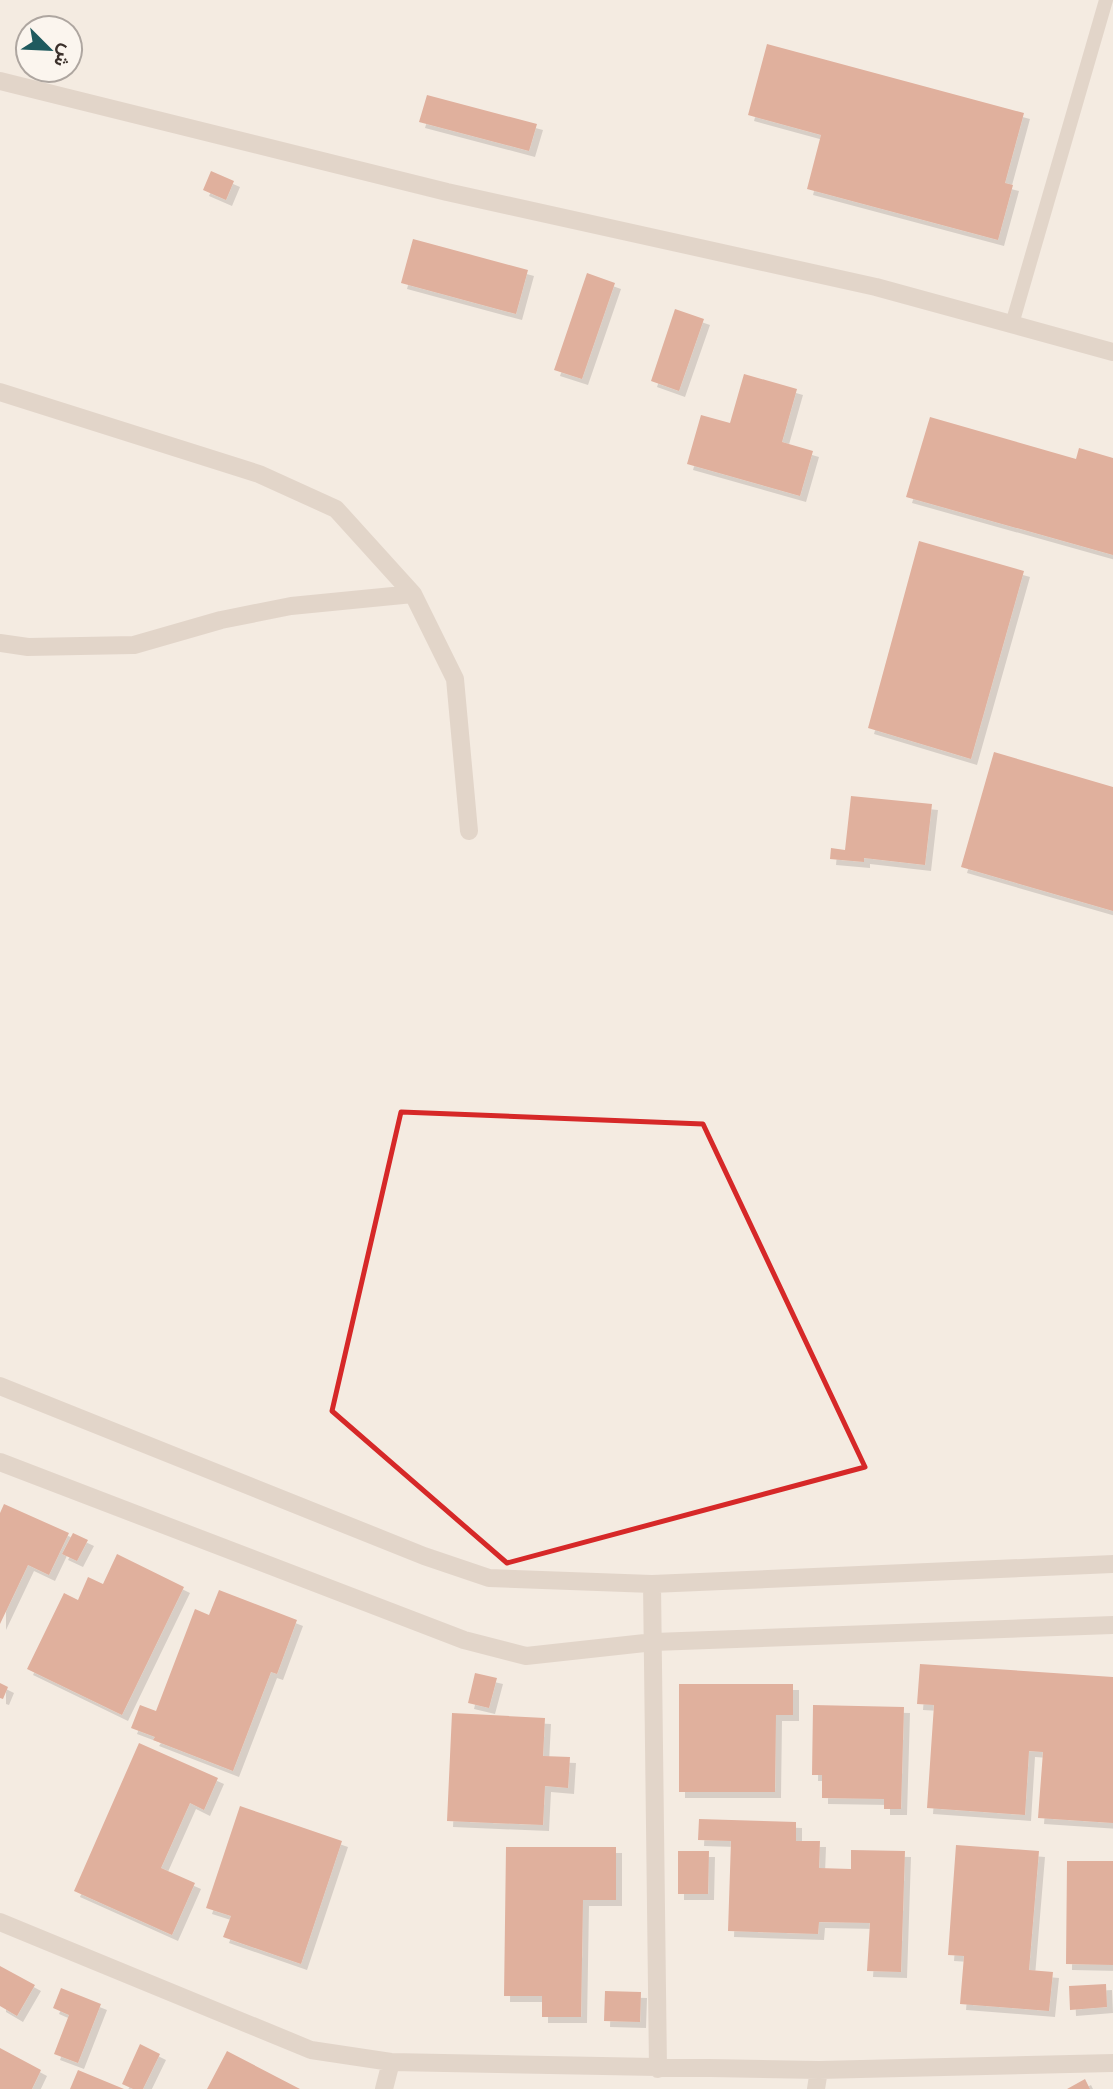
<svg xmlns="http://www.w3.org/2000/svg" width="1113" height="2089" font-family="'Space Grotesk',Vazirmatn,sans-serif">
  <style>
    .building { fill: #c8694b; filter: url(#shadow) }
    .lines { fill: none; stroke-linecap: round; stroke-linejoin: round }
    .service { stroke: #cdbbac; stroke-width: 14 }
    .minor { stroke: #cdbbac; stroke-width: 18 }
    .marked { fill: none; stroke: #d62828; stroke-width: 5; stroke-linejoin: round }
  </style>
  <defs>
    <filter id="shadow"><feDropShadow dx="6" dy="6" stdDeviation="0" flood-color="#0004"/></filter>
  </defs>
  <rect width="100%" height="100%" fill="#f4ebe1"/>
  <path class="building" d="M 767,44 L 1024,113 L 1005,183 L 1013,185 L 998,240 L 807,189 L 821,135 L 748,115 Z
    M 427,95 L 537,124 L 529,151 L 419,122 Z
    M 211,171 L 234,181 L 226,200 L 203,190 Z
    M 413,239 L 528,270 L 516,314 L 401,283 Z
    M 587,273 L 615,283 L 582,379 L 554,370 Z
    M 675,309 L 704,319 L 679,391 L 651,381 Z
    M 744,374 L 797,389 L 782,442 L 813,451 L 800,496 L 687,464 L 701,415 L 730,423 Z
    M 930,417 L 1076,459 L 1079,448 L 1113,458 L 1113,555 L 906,497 Z
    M 919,541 L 1024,571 L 971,759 L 868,728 Z
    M 994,752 L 1113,787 L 1113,911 L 961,867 Z
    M 851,796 L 932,804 L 925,865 L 864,858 L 864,862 L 830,859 L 831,848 L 845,850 Z
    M 4,1504 L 69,1533 L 49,1575 L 28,1565 L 0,1624 L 0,1513 Z
    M 73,1533 L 88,1540 L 77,1561 L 62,1554 Z
    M 117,1554 L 184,1587 L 122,1715 L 27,1669 L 64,1593 L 78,1600 L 88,1577 L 103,1584 Z
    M 219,1590 L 297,1620 L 277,1674 L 271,1672 L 233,1771 L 153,1740 L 155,1737 L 131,1728 L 140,1705 L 156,1711 L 195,1609 L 209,1615 Z
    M 920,1664 L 1113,1677 L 1113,1823 L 1038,1818 L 1043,1752 L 1029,1751 L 1025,1815 L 927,1808 L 934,1705 L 917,1704 Z
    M 475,1673 L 497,1678 L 489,1708 L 468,1703 Z
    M 0,1683 L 8,1687 L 3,1699 L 0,1698 Z
    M 679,1684 L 793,1684 L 793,1715 L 776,1715 L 775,1792 L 679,1792 Z
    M 813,1705 L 904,1707 L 901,1809 L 884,1809 L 884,1799 L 822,1798 L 822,1775 L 812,1775 Z
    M 452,1713 L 545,1718 L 543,1756 L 570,1757 L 568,1788 L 545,1786 L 543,1825 L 447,1821 Z
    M 139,1743 L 218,1778 L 204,1810 L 190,1803 L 161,1868 L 195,1883 L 172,1935 L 74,1891 Z
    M 240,1806 L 342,1841 L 301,1964 L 223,1937 L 231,1916 L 206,1908 Z
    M 699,1819 L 796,1822 L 796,1841 L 820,1841 L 819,1868 L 851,1869 L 851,1850 L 905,1851 L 901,1972 L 867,1971 L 870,1923 L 819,1922 L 818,1934 L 728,1931 L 731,1841 L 698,1840 Z
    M 956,1845 L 1039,1851 L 1029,1970 L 1053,1972 L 1049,2011 L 960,2004 L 964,1956 L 948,1955 Z
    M 506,1847 L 616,1847 L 616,1900 L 583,1900 L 581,2017 L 542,2017 L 542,1996 L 504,1996 Z
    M 678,1851 L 709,1851 L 708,1894 L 678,1894 Z
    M 1067,1861 L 1113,1861 L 1113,1965 L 1066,1964 Z
    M 0,1966 L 35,1985 L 17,2016 L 0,2006 Z
    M 1106,1984 L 1107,2007 L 1070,2010 L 1069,1986 Z
    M 61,1988 L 101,2004 L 78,2063 L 54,2054 L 69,2015 L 53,2008 Z
    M 605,1991 L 641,1992 L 640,2022 L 604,2021 Z
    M 140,2044 L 160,2054 L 143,2089 L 133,2089 L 122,2084 Z
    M 0,2048 L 41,2070 L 32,2089 L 0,2089 Z
    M 227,2051 L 300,2089 L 207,2089 Z
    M 78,2070 L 124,2089 L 70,2089 Z
    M 1085,2079 L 1090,2089 L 1067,2089 Z"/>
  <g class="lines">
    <path class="service" d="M 1012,324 L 1106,0"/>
    <path class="minor" d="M 0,81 L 447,192 L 876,287 L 1113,352
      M 0,392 L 259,474 L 336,509 L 413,594 L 455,679 L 469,831
      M 0,643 L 28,647 L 134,645 L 221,620 L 291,606 L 413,594
      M 0,1386 L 424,1556 L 489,1578 L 652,1584 L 1113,1564
      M 0,1462 L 464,1640 L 526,1656 L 654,1642 L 1113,1625
      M 652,1584 L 658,2069
      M 0,1922 L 311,2050 L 391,2062 L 819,2070 L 1113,2063
      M 384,2089 L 391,2062
      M 816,2089 L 819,2070"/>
  </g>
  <path d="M0 0H1113V2089H0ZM 401,1112 L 703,1124 L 865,1467 L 507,1563 L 332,1411 Z" fill="#f4ebe1" fill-opacity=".55" fill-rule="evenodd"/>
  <path class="marked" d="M 401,1112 L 703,1124 L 865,1467 L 507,1563 L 332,1411 Z"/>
  <g transform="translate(49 49) rotate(114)"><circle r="33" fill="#fbf5ee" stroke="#aea6a0" stroke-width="2"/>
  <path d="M0-5L12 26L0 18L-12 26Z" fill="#1f5a5e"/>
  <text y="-10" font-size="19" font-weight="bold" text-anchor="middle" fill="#3b302b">ش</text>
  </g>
</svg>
